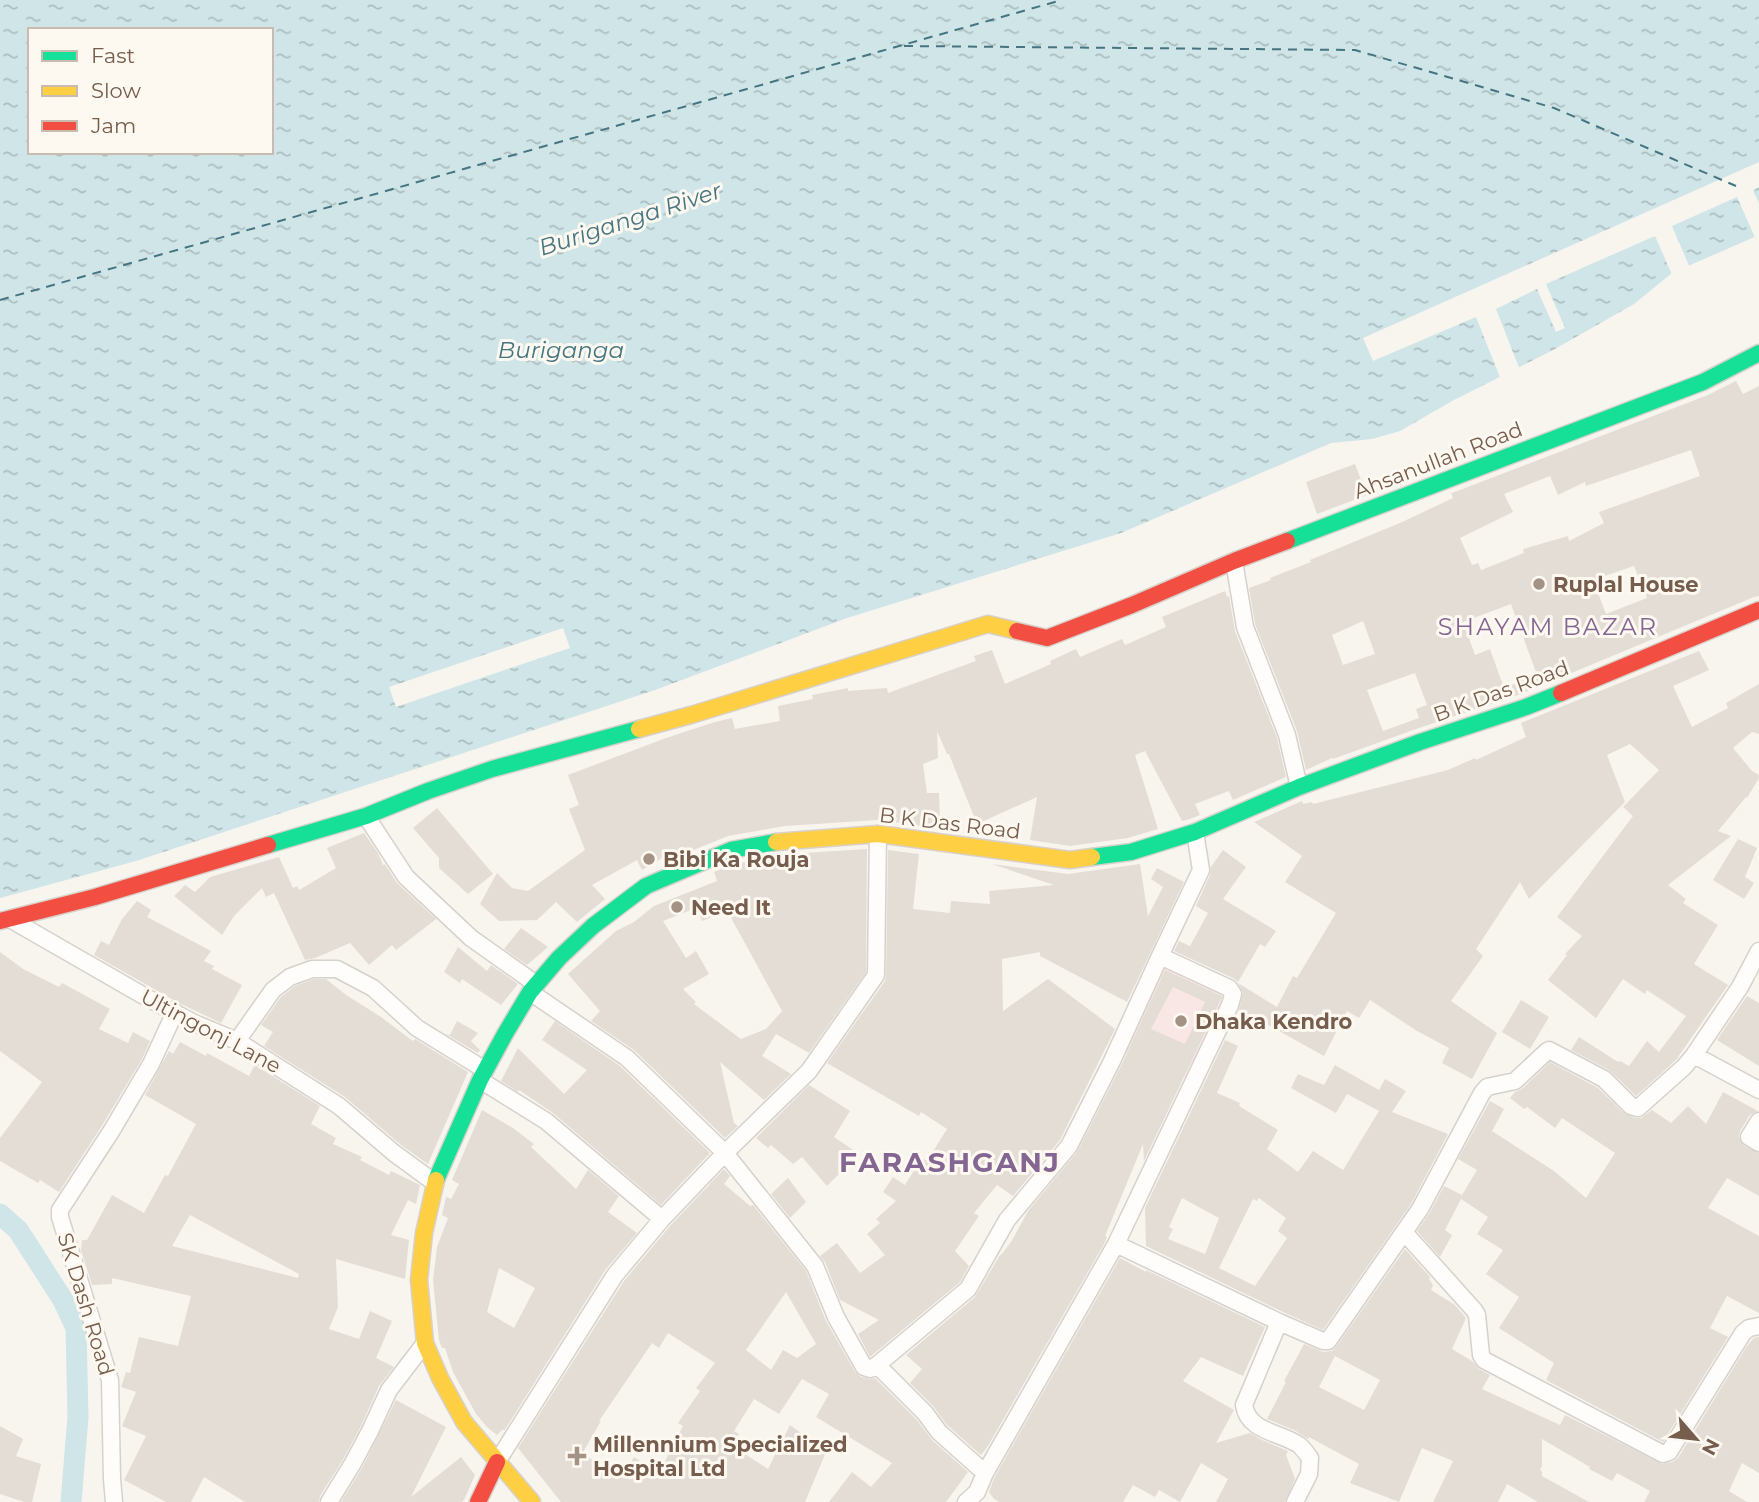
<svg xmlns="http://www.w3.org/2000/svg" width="1759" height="1502" font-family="Montserrat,sans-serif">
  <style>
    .medical { fill: #f9e7e6 }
    .water { fill: url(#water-ripples); fill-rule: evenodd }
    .pier { fill: #f8f4ee }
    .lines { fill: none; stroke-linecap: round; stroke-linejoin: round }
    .canal { stroke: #cfe5e8; stroke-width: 21 }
    .ferry { stroke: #447581; stroke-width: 2; stroke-dasharray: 9 7; stroke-linecap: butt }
    .building { fill: #e4ddd5; fill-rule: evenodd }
    .street-casing { stroke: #d7d1cc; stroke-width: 19 }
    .fast-casing { stroke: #d7d1ca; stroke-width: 19 }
    .slow-casing { stroke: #d7d1ca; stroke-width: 19 }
    .jam-casing { stroke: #d7d1ca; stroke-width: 19 }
    .street { stroke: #fefdfc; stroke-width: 16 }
    .fast { stroke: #16e098; stroke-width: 16 }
    .slow { stroke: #ffcf43; stroke-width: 16 }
    .jam { stroke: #f24e42; stroke-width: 16 }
    .poi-dot { fill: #a49285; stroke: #fef9f0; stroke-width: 2.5 }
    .labels { text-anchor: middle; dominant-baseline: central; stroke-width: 6; stroke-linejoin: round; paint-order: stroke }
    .street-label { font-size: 21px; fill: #765d4d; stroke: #fef9f0 }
    .poi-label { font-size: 21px; font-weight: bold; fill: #765d4d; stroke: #fef9f0; text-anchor: start }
    .water-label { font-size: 23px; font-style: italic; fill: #447581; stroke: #fef9f0 }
    .quarter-label { font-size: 24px; letter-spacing: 2px; fill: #846692; stroke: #fef9f0 }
    .district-label { font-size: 28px; font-weight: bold; letter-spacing: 2px; fill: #846692; stroke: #fef9f0 }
  </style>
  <defs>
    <pattern id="water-ripples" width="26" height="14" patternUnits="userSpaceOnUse" patternTransform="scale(1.75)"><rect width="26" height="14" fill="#cfe5e8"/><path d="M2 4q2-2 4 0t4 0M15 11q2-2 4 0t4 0" fill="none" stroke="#adbdbe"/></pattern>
  </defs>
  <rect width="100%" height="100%" fill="#f8f4ee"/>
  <path class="medical" d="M 1163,962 L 1228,995 L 1192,1080 L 1121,1052 Z"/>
  <path class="water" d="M 0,0 L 1759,0 L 1759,235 L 1672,273 L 1634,304 L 1553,350 L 1452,401 L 1400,431 L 1372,439 L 1331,443 L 1121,533 L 847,618 L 655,690 L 136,861 L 0,898 ZM 30,30 L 271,30 L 271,152 L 30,152 Z"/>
  <path class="pier" d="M 1759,162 L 1759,187 L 1753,190 L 1759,204 L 1759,239 L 1756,240 L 1737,197 L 1672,226 L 1690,268 L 1673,277 L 1655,236 L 1546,284 L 1565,328 L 1556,332 L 1537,289 L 1496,309 L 1520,370 L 1501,380 L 1476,317 L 1373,361 L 1363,338 Z
    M 563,628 L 570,648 L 396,707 L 389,687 Z"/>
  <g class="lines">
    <path class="canal" d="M 0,1214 L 18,1230 L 63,1300 L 76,1328 L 78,1417 L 71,1502"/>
    <path class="ferry" d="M 904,46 L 1355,50 L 1554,108 L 1736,186
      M 0,300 L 1062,0"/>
  </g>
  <path class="building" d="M 1736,381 L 1743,394 L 1759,386 L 1759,596 L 1754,597 L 1521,694 L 1416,729 L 1333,759 L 1332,758 L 1306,770 L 1297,731 L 1255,624 L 1249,588 L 1271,580 L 1270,578 L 1311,562 L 1310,560 L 1400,523 L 1453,498 L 1451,493 L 1452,493 L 1708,395 ZM 1691,450 L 1700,476 L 1599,512 L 1604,523 L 1569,541 L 1568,536 L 1523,549 L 1524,553 L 1481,570 L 1478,563 L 1472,565 L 1460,538 L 1513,512 L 1504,494 L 1550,476 L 1558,495 L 1585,482 L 1586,486 ZM 1634,566 L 1647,598 L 1606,614 L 1593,580 ZM 1511,604 L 1537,675 L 1504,688 L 1490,649 L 1475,655 L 1463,622 ZM 1363,621 L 1375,654 L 1343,665 L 1332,635 ZM 1415,673 L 1427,705 L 1416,709 L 1419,718 L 1383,731 L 1367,690 Z
    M 1355,464 L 1367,495 L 1317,514 L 1306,482 Z
    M 1225,591 L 1227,597 L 1229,596 L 1235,631 L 1277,738 L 1286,777 L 1233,800 L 1229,791 L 1195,804 L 1200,815 L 1190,819 L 1182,821 L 1145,751 L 1135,755 L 1158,829 L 1128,838 L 1070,846 L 1030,840 L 1037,797 L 977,824 L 949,754 L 947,754 L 937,731 L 938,758 L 923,764 L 927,793 L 939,793 L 940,823 L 943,823 L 943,829 L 877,820 L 785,826 L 728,836 L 664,862 L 662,858 L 642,870 L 637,860 L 592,885 L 605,899 L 577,922 L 556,902 L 537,920 L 499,921 L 480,904 L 497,873 L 512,888 L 528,891 L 585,850 L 569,809 L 579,805 L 568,775 L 666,738 L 715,722 L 732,718 L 735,729 L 780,721 L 778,706 L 813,699 L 812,695 L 848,688 L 848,691 L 887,688 L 888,693 L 976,661 L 974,656 L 992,650 L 1005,684 L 1051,664 L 1050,661 L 1076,649 L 1080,657 L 1122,639 L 1125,645 L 1166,627 L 1162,617 Z
    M 1699,651 L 1709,670 L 1673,686 L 1692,727 L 1728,708 L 1726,703 L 1759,684 L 1759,734 L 1752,732 L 1733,748 L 1752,771 L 1759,775 L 1759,778 L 1747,798 L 1746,797 L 1718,831 L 1731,836 L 1668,885 L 1686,899 L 1683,903 L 1718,925 L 1694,964 L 1728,985 L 1676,1060 L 1636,1096 L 1609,1070 L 1571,1050 L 1579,1037 L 1618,1062 L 1620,1061 L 1629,1066 L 1647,1041 L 1659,1052 L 1686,1016 L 1647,990 L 1645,994 L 1623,979 L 1596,1018 L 1548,980 L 1567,955 L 1565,954 L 1582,936 L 1557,917 L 1633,816 L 1623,807 L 1659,770 L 1630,744 L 1607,755 L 1625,802 L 1529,899 L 1520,882 L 1476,949 L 1483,956 L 1451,1001 L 1497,1033 L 1472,1079 L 1442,1063 L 1449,1048 L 1417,1031 L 1370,1000 L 1359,1018 L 1347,1011 L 1324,1056 L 1254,1017 L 1251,1021 L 1238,1013 L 1243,993 L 1238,983 L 1277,1007 L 1293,976 L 1297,978 L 1336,913 L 1285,882 L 1302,856 L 1254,822 L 1302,801 L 1303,804 L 1312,802 L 1313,804 L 1448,770 L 1475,758 L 1476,760 L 1526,737 L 1521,723 Z
    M 437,808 L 493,874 L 468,894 L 439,868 L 439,858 L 413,828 Z
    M 364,833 L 378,853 L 383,865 L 385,864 L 397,883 L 436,919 L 396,950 L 392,945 L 369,965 L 350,943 L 315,958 L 305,960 L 274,893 L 266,897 L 262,888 L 234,916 L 222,935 L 174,896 L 185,885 L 195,892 L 210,877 L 279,857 L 293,888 L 297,886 L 299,890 L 336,868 L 327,848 Z
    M 1738,839 L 1757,848 L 1745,877 L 1754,883 L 1744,899 L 1713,880 Z
    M 867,849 L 866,972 L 809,1053 L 776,1034 L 762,1056 L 791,1074 L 764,1100 L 720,1062 L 734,1123 L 738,1126 L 725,1138 L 634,1050 L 591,1021 L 600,1011 L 568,974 L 616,931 L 634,922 L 654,906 L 717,881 L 714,872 L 735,864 L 788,854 ZM 696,908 L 702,921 L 726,911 L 727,915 L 729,914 L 782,1011 L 766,1029 L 741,1039 L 694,1004 L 696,1002 L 683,989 L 709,974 L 696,951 L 686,958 L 663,921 Z
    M 888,850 L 919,854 L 913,909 L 950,913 L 951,901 L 990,904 L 989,891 L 1054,885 L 992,864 L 1068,874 L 1140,864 L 1148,916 L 1163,887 L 1151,879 L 1157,868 L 1184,882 L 1127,1002 L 1040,956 L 1040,952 L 1002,959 L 1003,1011 L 1048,979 L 1115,1029 L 1060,1140 L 1013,1196 L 997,1185 L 974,1213 L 979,1216 L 955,1251 L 969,1266 L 960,1282 L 870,1357 L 858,1334 L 879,1320 L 840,1300 L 825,1262 L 820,1256 L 837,1243 L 860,1273 L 885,1255 L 867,1234 L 880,1223 L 876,1219 L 896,1201 L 883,1192 L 893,1177 L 905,1185 L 922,1158 L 927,1161 L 947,1129 L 921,1112 L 919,1116 L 827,1063 L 885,981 L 886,976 Z
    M 1223,850 L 1246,867 L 1223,899 L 1276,931 L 1265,947 L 1260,944 L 1238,982 L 1233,978 L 1174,951 L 1179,941 L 1190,946 L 1208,913 L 1196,906 L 1210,875 L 1211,867 Z
    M 137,901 L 151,910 L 147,917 L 211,951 L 204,961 L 214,966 L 212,969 L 242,985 L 221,1023 L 177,1002 L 94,955 L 101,941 L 109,945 L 122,919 Z
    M 521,928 L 548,947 L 527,965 L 504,949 Z
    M 458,947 L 487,971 L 491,965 L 518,984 L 501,1005 L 462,979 L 460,983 L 444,972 Z
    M 0,952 L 23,969 L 59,987 L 62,983 L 110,1009 L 99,1029 L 128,1043 L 133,1032 L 150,1041 L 142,1059 L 103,1124 L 59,1192 L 40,1180 L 38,1183 L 0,1161 L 0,1138 L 42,1082 L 0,1051 Z
    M 1165,970 L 1222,996 L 1220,1001 L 1144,1161 L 1143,1144 L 1105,1236 L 1107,1237 L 1104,1244 L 988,1446 L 981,1455 L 947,1425 L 933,1406 L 910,1383 L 922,1369 L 906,1355 L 975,1297 L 1000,1255 L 1001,1255 L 1011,1242 L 1028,1211 L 1077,1152 L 1121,1066 ZM 1173,987 L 1205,1002 L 1185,1044 L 1151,1029 Z
    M 314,979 L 326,979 L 346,995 L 381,1017 L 413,1041 L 415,1039 L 468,1072 L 428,1164 L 401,1145 L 345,1097 L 264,1046 L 273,1032 L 261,1025 L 281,997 L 295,986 Z
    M 1747,996 L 1759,1003 L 1759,1066 L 1717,1040 Z
    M 1521,1000 L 1549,1017 L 1530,1049 L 1502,1032 Z
    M 457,1021 L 478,1033 L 471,1041 L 480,1050 L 478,1053 L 446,1034 L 450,1035 Z
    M 555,1021 L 620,1066 L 710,1153 L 661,1205 L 553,1113 L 519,1090 L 518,1092 L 501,1081 L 518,1048 L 564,1094 L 587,1070 L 542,1040 Z
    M 1225,1040 L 1238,1046 L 1217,1093 L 1240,1103 L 1239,1106 L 1278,1130 L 1267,1149 L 1298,1172 L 1313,1151 L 1343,1170 L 1379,1111 L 1347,1094 L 1336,1113 L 1291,1088 L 1298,1074 L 1324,1085 L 1335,1065 L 1379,1090 L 1385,1079 L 1406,1091 L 1392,1112 L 1448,1134 L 1411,1204 L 1323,1330 L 1283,1312 L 1146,1246 L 1145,1208 ZM 1182,1198 L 1219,1218 L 1205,1254 L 1168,1239 L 1173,1229 L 1169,1227 ZM 1259,1198 L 1286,1218 L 1278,1231 L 1287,1238 L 1255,1286 L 1219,1268 L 1253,1199 L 1257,1201 Z
    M 180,1042 L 206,1056 L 207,1053 L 249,1076 L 255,1065 L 320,1106 L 311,1124 L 336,1138 L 333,1144 L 362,1157 L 360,1160 L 389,1175 L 391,1171 L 420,1185 L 416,1204 L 408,1200 L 391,1235 L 409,1240 L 405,1279 L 336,1259 L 338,1307 L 329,1329 L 359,1339 L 370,1311 L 392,1321 L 376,1358 L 394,1367 L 379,1386 L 361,1426 L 344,1458 L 320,1496 L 319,1502 L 245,1502 L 204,1477 L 191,1502 L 166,1502 L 124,1480 L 146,1436 L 122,1426 L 136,1392 L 121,1387 L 126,1372 L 130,1373 L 139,1337 L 178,1346 L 191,1296 L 112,1278 L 112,1284 L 92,1285 L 81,1250 L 82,1240 L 87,1240 L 112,1195 L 144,1213 L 165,1175 L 168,1176 L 196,1124 L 145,1095 L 169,1051 L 173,1054 ZM 190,1215 L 299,1274 L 298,1278 L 172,1246 Z
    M 1550,1062 L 1598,1088 L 1624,1113 L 1635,1118 L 1641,1118 L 1652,1110 L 1671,1123 L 1688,1106 L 1706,1124 L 1723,1092 L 1758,1111 L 1750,1115 L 1740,1131 L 1739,1137 L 1744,1146 L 1759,1153 L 1759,1196 L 1727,1178 L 1708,1208 L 1759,1236 L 1759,1313 L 1727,1296 L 1710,1328 L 1728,1337 L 1663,1442 L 1546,1380 L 1554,1363 L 1499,1328 L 1519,1297 L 1486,1274 L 1503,1250 L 1477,1234 L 1488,1217 L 1461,1199 L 1445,1230 L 1452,1235 L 1440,1257 L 1417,1231 L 1429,1214 L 1444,1186 L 1462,1195 L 1477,1170 L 1458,1159 L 1490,1101 L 1504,1109 L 1492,1131 L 1554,1171 L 1586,1198 L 1615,1153 L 1562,1118 L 1555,1128 L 1527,1107 L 1524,1109 L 1510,1098 L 1515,1092 L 1522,1089 Z
    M 809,1085 L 850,1111 L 834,1137 L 859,1154 L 827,1186 L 802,1157 L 793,1164 L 771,1145 L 768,1148 L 756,1138 Z
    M 482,1110 L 513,1128 L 534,1144 L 531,1147 L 576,1189 L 588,1170 L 619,1196 L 608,1212 L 637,1233 L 606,1269 L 504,1431 L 503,1429 L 497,1435 L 487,1427 L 476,1414 L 453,1372 L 445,1348 L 442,1348 L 439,1340 L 433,1280 L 437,1247 L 448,1218 L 442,1215 L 446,1197 L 451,1199 L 459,1184 L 452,1180 ZM 499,1268 L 535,1288 L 514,1328 L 487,1312 Z
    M 724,1169 L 730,1176 L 724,1184 L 750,1206 L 753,1205 L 806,1271 L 826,1321 L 855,1372 L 861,1377 L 870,1379 L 875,1378 L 917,1420 L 932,1440 L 968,1472 L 946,1502 L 829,1502 L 852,1472 L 871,1487 L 892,1463 L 816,1417 L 829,1394 L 802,1379 L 779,1414 L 754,1399 L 734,1431 L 739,1434 L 731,1445 L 768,1469 L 790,1425 L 826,1452 L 805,1502 L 561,1502 L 518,1448 L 624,1281 L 670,1226 ZM 786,1292 L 816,1344 L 797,1358 L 783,1350 L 771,1370 L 746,1350 ZM 668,1333 L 715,1363 L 696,1388 L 700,1391 L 678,1423 L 683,1426 L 659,1473 L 634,1457 L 622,1476 L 582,1454 L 601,1421 L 599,1421 L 652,1343 L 659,1348 Z
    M 788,1178 L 806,1202 L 790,1218 L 771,1194 Z
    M 1405,1249 L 1430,1277 L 1429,1279 L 1433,1285 L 1431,1290 L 1455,1305 L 1466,1318 L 1452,1349 L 1472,1361 L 1479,1369 L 1490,1375 L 1482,1389 L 1560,1425 L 1565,1415 L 1662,1464 L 1672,1462 L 1678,1458 L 1747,1346 L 1754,1338 L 1759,1337 L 1759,1473 L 1742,1463 L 1729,1491 L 1747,1502 L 1644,1502 L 1650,1491 L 1617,1473 L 1612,1481 L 1589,1469 L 1590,1467 L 1542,1439 L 1542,1466 L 1540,1470 L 1542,1472 L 1542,1476 L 1589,1502 L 1538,1502 L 1507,1484 L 1498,1502 L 1433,1502 L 1453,1461 L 1422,1448 L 1399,1502 L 1350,1483 L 1359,1464 L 1309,1437 L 1308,1439 L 1296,1431 L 1267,1419 L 1286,1382 L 1284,1381 L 1304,1344 L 1323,1352 L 1332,1351 L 1336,1347 ZM 1335,1356 L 1380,1380 L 1364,1410 L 1319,1387 Z
    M 1120,1258 L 1146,1272 L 1146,1270 L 1265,1327 L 1243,1376 L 1201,1357 L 1183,1381 L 1234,1410 L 1216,1443 L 1250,1433 L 1262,1440 L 1288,1451 L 1286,1455 L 1295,1479 L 1285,1502 L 1216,1502 L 1228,1479 L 1201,1463 L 1180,1502 L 1159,1490 L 1155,1497 L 1133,1485 L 1123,1502 L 999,1502 L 994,1499 L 989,1492 L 994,1478 Z
    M 396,1400 L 446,1427 L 411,1497 L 461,1457 L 475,1475 L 464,1500 L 462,1502 L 341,1502 L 362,1468 Z
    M 0,1426 L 23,1439 L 16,1456 L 41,1464 L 32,1502 L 24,1502 L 0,1494 Z"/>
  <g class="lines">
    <g class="street-casing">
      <path id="street" d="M 1234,561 L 1245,627 L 1287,735 L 1299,787
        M 366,816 L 406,877 L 471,938 L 536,984
        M 10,919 L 144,996 L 194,1023 L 237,1041 L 339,1106 L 394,1153 L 435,1183
        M 530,992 L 627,1058 L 725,1153 L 815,1266 L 836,1317 L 864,1367 L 870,1369 L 877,1365 L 968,1289 L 1007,1220 L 1069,1146 L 1112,1061 L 1160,956 L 1201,870 L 1195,832
        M 237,1041 L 273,990 L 290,977 L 312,969 L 337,969 L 373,988 L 417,1028 L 485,1070
        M 1694,1055 L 1759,1090
        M 480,1080 L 546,1121 L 662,1219
        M 1759,1121 L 1749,1137 L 1759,1143
        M 1404,1232 L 1474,1310 L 1477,1315 L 1481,1355 L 1484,1360 L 1663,1454 L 1669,1452 L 1743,1333 L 1749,1328 L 1759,1326
        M 1116,1244 L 1279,1322
        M 877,1365 L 925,1413 L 939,1432 L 985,1473
        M 497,1462 L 615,1275 L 662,1219 L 725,1153 L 809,1071 L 876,975 L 878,834
        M 114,1502 L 112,1479 L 110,1380 L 60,1217 L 60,1210 L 112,1130 L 151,1064 L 175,1012
        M 329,1502 L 353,1463 L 370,1431 L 389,1390 L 425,1343
        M 966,1502 L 977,1492 L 985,1473 L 1116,1244 L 1230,1005 L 1233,994 L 1229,988 L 1160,956
        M 1295,1502 L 1309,1474 L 1310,1458 C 1307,1454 1303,1448 1299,1445 C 1280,1432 1248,1432 1244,1405 L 1279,1322 L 1323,1341 L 1328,1341 L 1420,1209 L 1482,1093 L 1487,1087 L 1515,1081 L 1546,1052 L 1549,1050 L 1604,1079 L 1631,1106 L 1638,1108 L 1684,1067 L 1694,1055 L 1740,987 L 1759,951"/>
    </g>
    <g class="fast-casing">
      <path id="fast" d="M 1287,541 L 1703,382 L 1759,353
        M 268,845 L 366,816 L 428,791 L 492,769 L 639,729
        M 1092,857 L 1131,852 L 1195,832 L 1299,787 L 1420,742 L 1526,707 L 1561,693
        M 436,1180 L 480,1080 L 505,1034 L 530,992 L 559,958 L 593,926 L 646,886 L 731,850 L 776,842"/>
    </g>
    <g class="slow-casing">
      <path id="slow" d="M 639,729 L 691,715 L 988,624 L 1017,631
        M 776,842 L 878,834 L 1070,860 L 1092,857
        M 436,1180 L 424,1233 L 419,1280 L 425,1343 L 440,1378 L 464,1422 L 532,1502"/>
    </g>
    <g class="jam-casing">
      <path id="jam" d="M 1017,631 L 1047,638 L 1132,605 L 1234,561 L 1287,541
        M 1561,693 L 1759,610
        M 0,921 L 95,897 L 268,845
        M 478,1502 L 497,1462"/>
    </g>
    <use href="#street" class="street"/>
    <use href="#fast" class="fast"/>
    <use href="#slow" class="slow"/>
    <use href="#jam" class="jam"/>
  </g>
  <g class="poi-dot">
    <circle cx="1539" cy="584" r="7"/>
    <circle cx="649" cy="859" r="7"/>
    <circle cx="677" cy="907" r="7"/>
    <circle cx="1181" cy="1021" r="7"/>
    <path d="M573.5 1445.5h7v7h7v7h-7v7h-7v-7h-7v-7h7z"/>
  </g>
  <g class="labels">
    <g class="street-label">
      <text transform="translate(1438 460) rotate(-21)">Ahsanullah Road</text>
      <text transform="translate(1501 691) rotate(-20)">B K Das Road</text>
      <text transform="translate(950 823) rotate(7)">B K Das Road</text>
      <text transform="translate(211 1031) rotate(28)">Ultingonj Lane</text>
      <text transform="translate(86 1304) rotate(73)">SK Dash Road</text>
    </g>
    <g class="poi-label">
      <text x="1553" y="584">Ruplal House</text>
      <text x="663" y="859">Bibi Ka Rouja</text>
      <text x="691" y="907">Need It</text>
      <text x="1195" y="1021">Dhaka Kendro</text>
      <text x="593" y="1444">Millennium Specialized<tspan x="593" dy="24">Hospital Ltd</tspan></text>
    </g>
    <g class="water-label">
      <text transform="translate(630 219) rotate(-18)">Buriganga River</text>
      <text x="561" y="350">Buriganga</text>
    </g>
    <g class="quarter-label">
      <text x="1548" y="626">SHAYAM BAZAR</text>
    </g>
    <g class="district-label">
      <text x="950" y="1162">FARASHGANJ</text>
    </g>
  </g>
  <rect x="28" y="28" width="245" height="126" fill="#fef9f0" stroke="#c8bbaf" stroke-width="2"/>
  <rect x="42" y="51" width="35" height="10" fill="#16e098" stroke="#c8bbaf" stroke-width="2"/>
  <text x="91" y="63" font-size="21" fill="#765d4d">Fast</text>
  <rect x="42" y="86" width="35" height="10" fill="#ffcf43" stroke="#c8bbaf" stroke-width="2"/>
  <text x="91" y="98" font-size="21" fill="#765d4d">Slow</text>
  <rect x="42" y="121" width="35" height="10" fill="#f24e42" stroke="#c8bbaf" stroke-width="2"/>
  <text x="91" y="133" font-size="21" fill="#765d4d">Jam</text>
  <g transform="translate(1696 1439) rotate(118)" stroke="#fef9f0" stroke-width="5" paint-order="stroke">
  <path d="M0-5L12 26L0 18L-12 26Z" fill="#765d4d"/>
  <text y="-10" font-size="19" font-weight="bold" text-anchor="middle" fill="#765d4d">N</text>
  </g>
</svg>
